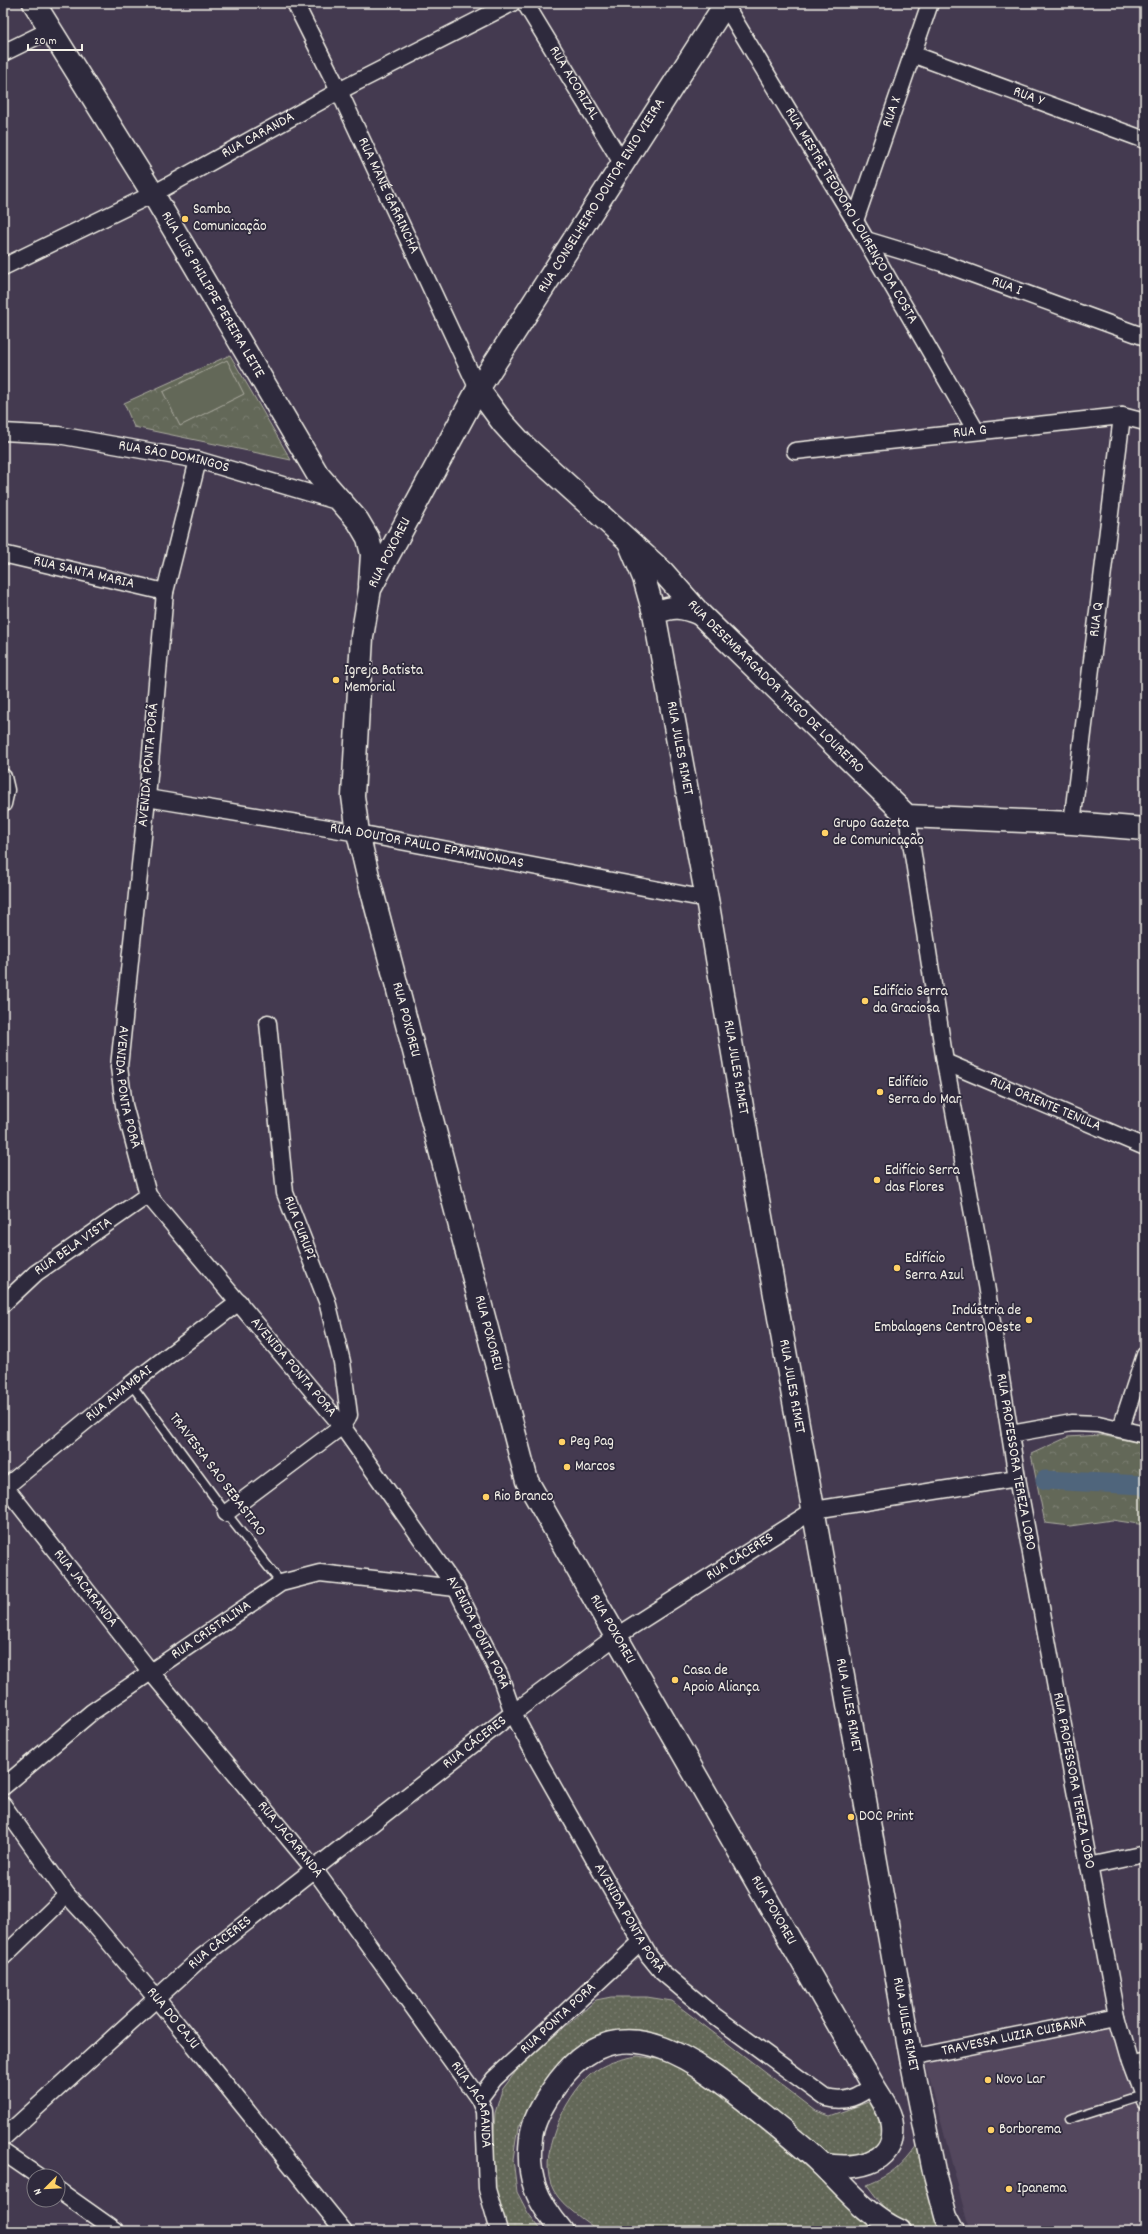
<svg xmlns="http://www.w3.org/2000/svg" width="1148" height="2234" font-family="Dekko,sans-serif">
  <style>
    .built { fill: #52465d }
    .grass { fill: url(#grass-dots); stroke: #acaca0 }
    .forest { fill: url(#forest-crowns); stroke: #acaca0 }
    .pitch { fill: #636758; stroke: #acaca0 }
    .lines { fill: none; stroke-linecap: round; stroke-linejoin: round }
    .canal { stroke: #50657b; stroke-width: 19 }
    .lane-casing { stroke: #f4f1e8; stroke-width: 11 }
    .street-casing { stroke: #f4f1e8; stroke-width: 19 }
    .secondary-casing { stroke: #f4f1e8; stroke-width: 25 }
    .lane { stroke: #2f2a3d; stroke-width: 8 }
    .street { stroke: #2f2a3d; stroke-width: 16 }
    .secondary { stroke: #2f2a3d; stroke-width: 22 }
    .poi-dot { fill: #ffd166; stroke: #2f2a3d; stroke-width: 1.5 }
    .labels { text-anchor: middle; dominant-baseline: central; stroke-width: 3.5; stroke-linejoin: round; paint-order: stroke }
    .street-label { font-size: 15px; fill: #f4f1e8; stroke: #2f2a3d }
    .poi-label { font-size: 15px; fill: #f4f1e8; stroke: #2f2a3d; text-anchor: start }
  </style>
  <defs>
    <pattern id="grass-dots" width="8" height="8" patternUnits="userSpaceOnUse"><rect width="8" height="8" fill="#636758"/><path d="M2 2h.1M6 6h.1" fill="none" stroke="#7a7d70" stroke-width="1.8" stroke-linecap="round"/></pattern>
    <pattern id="forest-crowns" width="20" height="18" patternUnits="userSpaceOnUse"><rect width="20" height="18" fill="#636758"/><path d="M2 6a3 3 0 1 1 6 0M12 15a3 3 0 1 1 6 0" fill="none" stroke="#7a7d70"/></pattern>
  </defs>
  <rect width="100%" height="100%" fill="#443a50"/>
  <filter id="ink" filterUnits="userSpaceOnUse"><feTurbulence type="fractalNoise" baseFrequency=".025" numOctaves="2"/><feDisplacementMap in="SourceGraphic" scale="8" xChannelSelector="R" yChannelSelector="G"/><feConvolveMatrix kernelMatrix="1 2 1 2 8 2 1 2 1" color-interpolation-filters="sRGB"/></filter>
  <g filter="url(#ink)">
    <path class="built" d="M 1111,2025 L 1145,2120 L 1145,2231 L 973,2231 L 967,2221 L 925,2061 Z"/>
    <path class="grass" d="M 611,1997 L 647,1997 L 672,2001 L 816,2111 L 830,2116 L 871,2101 L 875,2102 L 886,2134 L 867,2155 L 837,2162 L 651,2037 L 565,2061 L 541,2088 L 518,2127 L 513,2159 L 517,2192 L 528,2213 L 542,2231 L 506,2231 L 491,2184 L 495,2113 L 502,2090 L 520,2066 L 596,2000 Z
      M 638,2056 L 670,2061 L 730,2094 L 835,2184 L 876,2231 L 599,2231 C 583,2219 564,2208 554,2191 C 535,2158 565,2097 590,2075 C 604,2063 620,2059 638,2056 Z
      M 917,2145 L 920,2150 L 946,2231 L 926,2231 L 892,2218 L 867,2185 C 892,2175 901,2167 917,2145 Z"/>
    <path class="forest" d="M 230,355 L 291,460 L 134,427 L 124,403 Z
      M 1100,1435 L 1145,1444 L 1145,1525 L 1112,1520 L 1070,1526 L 1045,1523 L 1031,1454 L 1068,1437 Z"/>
    <path class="pitch" d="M 227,360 L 244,394 L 180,426 L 163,392 Z"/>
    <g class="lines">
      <path class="canal" d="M 1045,1480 L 1143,1485 L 1145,1487"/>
      <g class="lane-casing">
        <path id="lane" d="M 131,1384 L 226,1513 L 281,1583
          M 1130,2062 L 1145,2058
          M 1069,2119 L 1142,2096"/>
      </g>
      <g class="street-casing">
        <g id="street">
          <path id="s1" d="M 295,3 L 339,91 L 478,389"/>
          <path id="s2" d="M 525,3 L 622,163"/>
          <path id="s3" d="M 724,3 L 855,221 L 976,431"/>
          <path d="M 3,53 L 50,30"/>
          <path id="s4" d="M 912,54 L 1145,140"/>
          <path id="s5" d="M 855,221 L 930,3"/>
          <path id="s6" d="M 866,240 L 942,263 L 1145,337"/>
          <path id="s7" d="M 3,267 L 153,194 L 339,91 L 512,3"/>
          <path id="s8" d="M 3,432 L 58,435 L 198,460 L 340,502"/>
          <path id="s9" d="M 795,451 L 1122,416 L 1145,422"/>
          <path id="s10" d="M 198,460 L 165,592 L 147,798 L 119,1067 L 124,1105 L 148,1195 L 342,1426 L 456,1588 L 500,1676 L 513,1713 L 535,1755 L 649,1956 L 662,1972 L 713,2015 L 826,2098 C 845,2103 859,2097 873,2085"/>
          <path id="s11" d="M 3,554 L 165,592"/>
          <path d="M 3,777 L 6,790 L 3,804"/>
          <path id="s12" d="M 147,798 L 358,833 L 707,899"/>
          <path id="s13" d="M 907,816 L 945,1062 L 986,1285 L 1017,1478 L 1117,2016 L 1130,2062 L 1145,2102"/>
          <path id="s14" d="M 1072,823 L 1122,416"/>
          <path id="s15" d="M 945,1062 L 1145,1147"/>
          <path id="s16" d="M 3,1304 L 36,1273 L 148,1195"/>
          <path d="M 1121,1428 L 1145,1355"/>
          <path d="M 1010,1434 L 1072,1423 L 1098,1424 L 1145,1435"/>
          <path id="s17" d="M 3,1484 L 150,1671 L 314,1869 L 479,2099 L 484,2111 L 487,2189 L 499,2231"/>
          <path id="s18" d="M 3,1489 L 131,1384 L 239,1302"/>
          <path d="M 226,1513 L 342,1426 L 349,1415 L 342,1362 L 327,1301 L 285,1193 L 268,1023"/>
          <path id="s19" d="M 3,1787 L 92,1712 L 281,1583 L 320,1573 L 456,1588"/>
          <path id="s20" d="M 3,1805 L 67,1895 L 93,1923 L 156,1998 L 344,2231"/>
          <path d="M 1089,1866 L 1145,1854"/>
          <path d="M 3,1957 L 67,1895"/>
          <path id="s21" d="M 911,2058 L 1117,2016"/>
          <path id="s22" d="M 479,2099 L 494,2079 L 641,1942"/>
          <path id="s23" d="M 3,2138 L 202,1957 L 513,1713 L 615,1637 L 814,1510 L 1017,1478"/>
          <path d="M 3,2152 L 38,2176"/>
          <path d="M 58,2190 L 116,2231"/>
        </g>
      </g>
      <g class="secondary-casing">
        <g id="secondary">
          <path id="s24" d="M 34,3 L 153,194 L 318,475 L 358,521 L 368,538 L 372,554 L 370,585"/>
          <path id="s25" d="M 726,3 L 478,389 L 370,589 L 362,637 L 353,796 L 358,833 L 369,880 L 527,1481 L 873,2085 C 880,2097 891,2111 892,2125 C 896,2167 850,2170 821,2164"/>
          <path id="s26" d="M 478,389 L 503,423 L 522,444 L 663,572 L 700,614 L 907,816 L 1072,823 L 1145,829"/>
          <path id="s27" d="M 629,542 L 644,578 L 654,613 L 707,899 L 752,1166 L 911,2058 L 934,2171 L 946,2216 L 954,2231"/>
          <path d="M 654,613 C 674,606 680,606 700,614"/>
          <path d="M 562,2231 C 537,2201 526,2178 531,2138 C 533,2115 557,2081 573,2065 C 630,2010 698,2063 746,2101 C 771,2121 797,2141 820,2163 C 846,2188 867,2216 900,2231"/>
        </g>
      </g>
      <use href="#lane" class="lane"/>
      <use href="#street" class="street"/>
      <use href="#secondary" class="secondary"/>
    </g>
  </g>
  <g class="poi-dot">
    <circle cx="185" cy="219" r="4"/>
    <circle cx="336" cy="680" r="4"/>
    <circle cx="825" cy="833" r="4"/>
    <circle cx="865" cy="1001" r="4"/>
    <circle cx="880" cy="1092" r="4"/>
    <circle cx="877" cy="1180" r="4"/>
    <circle cx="897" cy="1268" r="4"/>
    <circle cx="1029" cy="1320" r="4"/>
    <circle cx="562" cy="1442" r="4"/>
    <circle cx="567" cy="1467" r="4"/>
    <circle cx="486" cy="1497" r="4"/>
    <circle cx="675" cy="1680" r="4"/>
    <circle cx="851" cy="1817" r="4"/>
    <circle cx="988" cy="2080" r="4"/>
    <circle cx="991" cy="2130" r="4"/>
    <circle cx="1009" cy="2189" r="4"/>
  </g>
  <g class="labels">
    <g class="street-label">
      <text stroke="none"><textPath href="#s2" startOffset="94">RUA ACORIZAL</textPath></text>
      <text stroke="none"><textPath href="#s4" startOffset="124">RUA Y</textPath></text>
      <text stroke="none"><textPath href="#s5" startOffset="115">RUA X</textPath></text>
      <text stroke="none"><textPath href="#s7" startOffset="287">RUA CARANDÁ</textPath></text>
      <text stroke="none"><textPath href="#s1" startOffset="214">RUA MANÉ GARRINCHA</textPath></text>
      <text transform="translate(602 196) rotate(-58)">RUA CONSELHEIRO DOUTOR ENIO VIEIRA</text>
      <text stroke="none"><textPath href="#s3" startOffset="248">RUA MESTRE TEODORO LOURENÇO DA COSTA</textPath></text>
      <text stroke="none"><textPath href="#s6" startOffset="148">RUA I</textPath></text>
      <text stroke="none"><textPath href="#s24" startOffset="342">RUA LUIS PHILIPPE PEREIRA LEITE</textPath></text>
      <text stroke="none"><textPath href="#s9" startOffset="176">RUA G</textPath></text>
      <text stroke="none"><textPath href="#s8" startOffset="173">RUA SÃO DOMINGOS</textPath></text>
      <text transform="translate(390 553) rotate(-63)">RUA POXOREU</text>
      <text stroke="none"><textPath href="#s11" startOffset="83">RUA SANTA MARIA</textPath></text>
      <text stroke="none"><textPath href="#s14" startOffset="205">RUA Q</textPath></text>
      <text stroke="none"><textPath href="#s26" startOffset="422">RUA DESEMBARGADOR TRIGO DE LOUREIRO</textPath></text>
      <text stroke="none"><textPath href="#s27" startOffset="213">RUA JULES RIMET</textPath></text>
      <text transform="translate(149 765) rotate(-85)">AVENIDA PONTA PORÃ</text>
      <text stroke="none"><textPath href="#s12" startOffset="284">RUA DOUTOR PAULO EPAMINONDAS</textPath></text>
      <text stroke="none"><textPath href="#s25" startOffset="1124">RUA POXOREU</textPath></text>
      <text stroke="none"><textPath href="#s27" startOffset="537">RUA JULES RIMET</textPath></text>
      <text stroke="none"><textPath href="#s10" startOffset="634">AVENIDA PONTA PORÃ</textPath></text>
      <text stroke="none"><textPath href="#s15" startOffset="109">RUA ORIENTE TENULA</textPath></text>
      <text transform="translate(299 1228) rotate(69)">RUA CURUPI</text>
      <text stroke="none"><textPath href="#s16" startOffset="91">RUA BELA VISTA</textPath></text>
      <text stroke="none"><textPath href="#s25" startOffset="1448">RUA POXOREU</textPath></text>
      <text stroke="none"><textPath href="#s10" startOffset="970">AVENIDA PONTA PORÃ</textPath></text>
      <text stroke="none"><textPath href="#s27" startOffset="861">RUA JULES RIMET</textPath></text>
      <text stroke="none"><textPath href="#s18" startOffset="150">RUA AMAMBAI</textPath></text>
      <text stroke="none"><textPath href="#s13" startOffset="655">RUA PROFESSORA TEREZA LOBO</textPath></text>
      <text transform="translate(217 1475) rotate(53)">TRAVESSA SAO SEBASTIAO</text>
      <text stroke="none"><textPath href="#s23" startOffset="940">RUA CÁCERES</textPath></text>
      <text stroke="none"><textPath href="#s17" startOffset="133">RUA JACARANDÁ</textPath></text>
      <text stroke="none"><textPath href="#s19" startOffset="261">RUA CRISTALINA</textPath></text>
      <text stroke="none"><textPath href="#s25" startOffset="1772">RUA POXOREU</textPath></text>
      <text stroke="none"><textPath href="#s10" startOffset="1294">AVENIDA PONTA PORÃ</textPath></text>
      <text stroke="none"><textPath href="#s27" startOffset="1185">RUA JULES RIMET</textPath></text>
      <text stroke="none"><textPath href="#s23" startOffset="616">RUA CÁCERES</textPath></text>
      <text stroke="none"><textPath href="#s13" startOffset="979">RUA PROFESSORA TEREZA LOBO</textPath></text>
      <text stroke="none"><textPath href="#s17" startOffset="457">RUA JACARANDÁ</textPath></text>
      <text stroke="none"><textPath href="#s25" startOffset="2096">RUA POXOREU</textPath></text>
      <text stroke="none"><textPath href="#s10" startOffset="1618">AVENIDA PONTA PORÃ</textPath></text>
      <text stroke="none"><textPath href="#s23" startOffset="292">RUA CÁCERES</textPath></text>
      <text stroke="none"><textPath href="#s20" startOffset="273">RUA DO CAJU</textPath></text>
      <text stroke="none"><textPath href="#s22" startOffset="113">RUA PONTA PORÃ</textPath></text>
      <text stroke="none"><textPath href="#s27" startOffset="1509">RUA JULES RIMET</textPath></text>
      <text stroke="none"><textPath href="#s21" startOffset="105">TRAVESSA LUZIA CUIBANA</textPath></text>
      <text stroke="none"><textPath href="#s17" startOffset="781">RUA JACARANDÁ</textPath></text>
    </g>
    <g class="poi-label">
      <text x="193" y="210">Samba<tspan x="193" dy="17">Comunicação</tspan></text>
      <text x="344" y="671">Igreja Batista<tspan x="344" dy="17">Memorial</tspan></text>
      <text x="833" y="824">Grupo Gazeta<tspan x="833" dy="17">de Comunicação</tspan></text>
      <text x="873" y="992">Edifício Serra<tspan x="873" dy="17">da Graciosa</tspan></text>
      <text x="888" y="1083">Edifício<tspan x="888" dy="17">Serra do Mar</tspan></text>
      <text x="885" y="1171">Edifício Serra<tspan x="885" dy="17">das Flores</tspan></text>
      <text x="905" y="1259">Edifício<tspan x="905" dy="17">Serra Azul</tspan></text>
      <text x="1021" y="1311" text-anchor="end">Indústria de<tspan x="1021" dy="17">Embalagens Centro Oeste</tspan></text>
      <text x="570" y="1442">Peg Pag</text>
      <text x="575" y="1467">Marcos</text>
      <text x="494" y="1497">Rio Branco</text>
      <text x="683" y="1671">Casa de<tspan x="683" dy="17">Apoio Aliança</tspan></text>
      <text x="859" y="1817">DOC Print</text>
      <text x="996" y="2080">Novo Lar</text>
      <text x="999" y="2130">Borborema</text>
      <text x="1017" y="2189">Ipanema</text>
    </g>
  </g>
  <rect width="1148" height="2234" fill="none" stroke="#2f2a3d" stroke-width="16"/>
  <rect x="8" y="8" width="1132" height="2218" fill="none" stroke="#f4f1e8" stroke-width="1.5" filter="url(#ink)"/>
  <g transform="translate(46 2188) rotate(246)"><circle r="19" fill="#2f2a3d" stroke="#7e7a81"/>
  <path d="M0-3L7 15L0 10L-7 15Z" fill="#ffd166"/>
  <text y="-6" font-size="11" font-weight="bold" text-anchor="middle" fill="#f4f1e8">N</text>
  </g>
  <path d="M28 44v6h54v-6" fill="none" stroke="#f4f1e8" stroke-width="2"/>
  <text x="34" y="44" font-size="12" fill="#f4f1e8" stroke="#2f2a3d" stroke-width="3" paint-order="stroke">20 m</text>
</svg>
